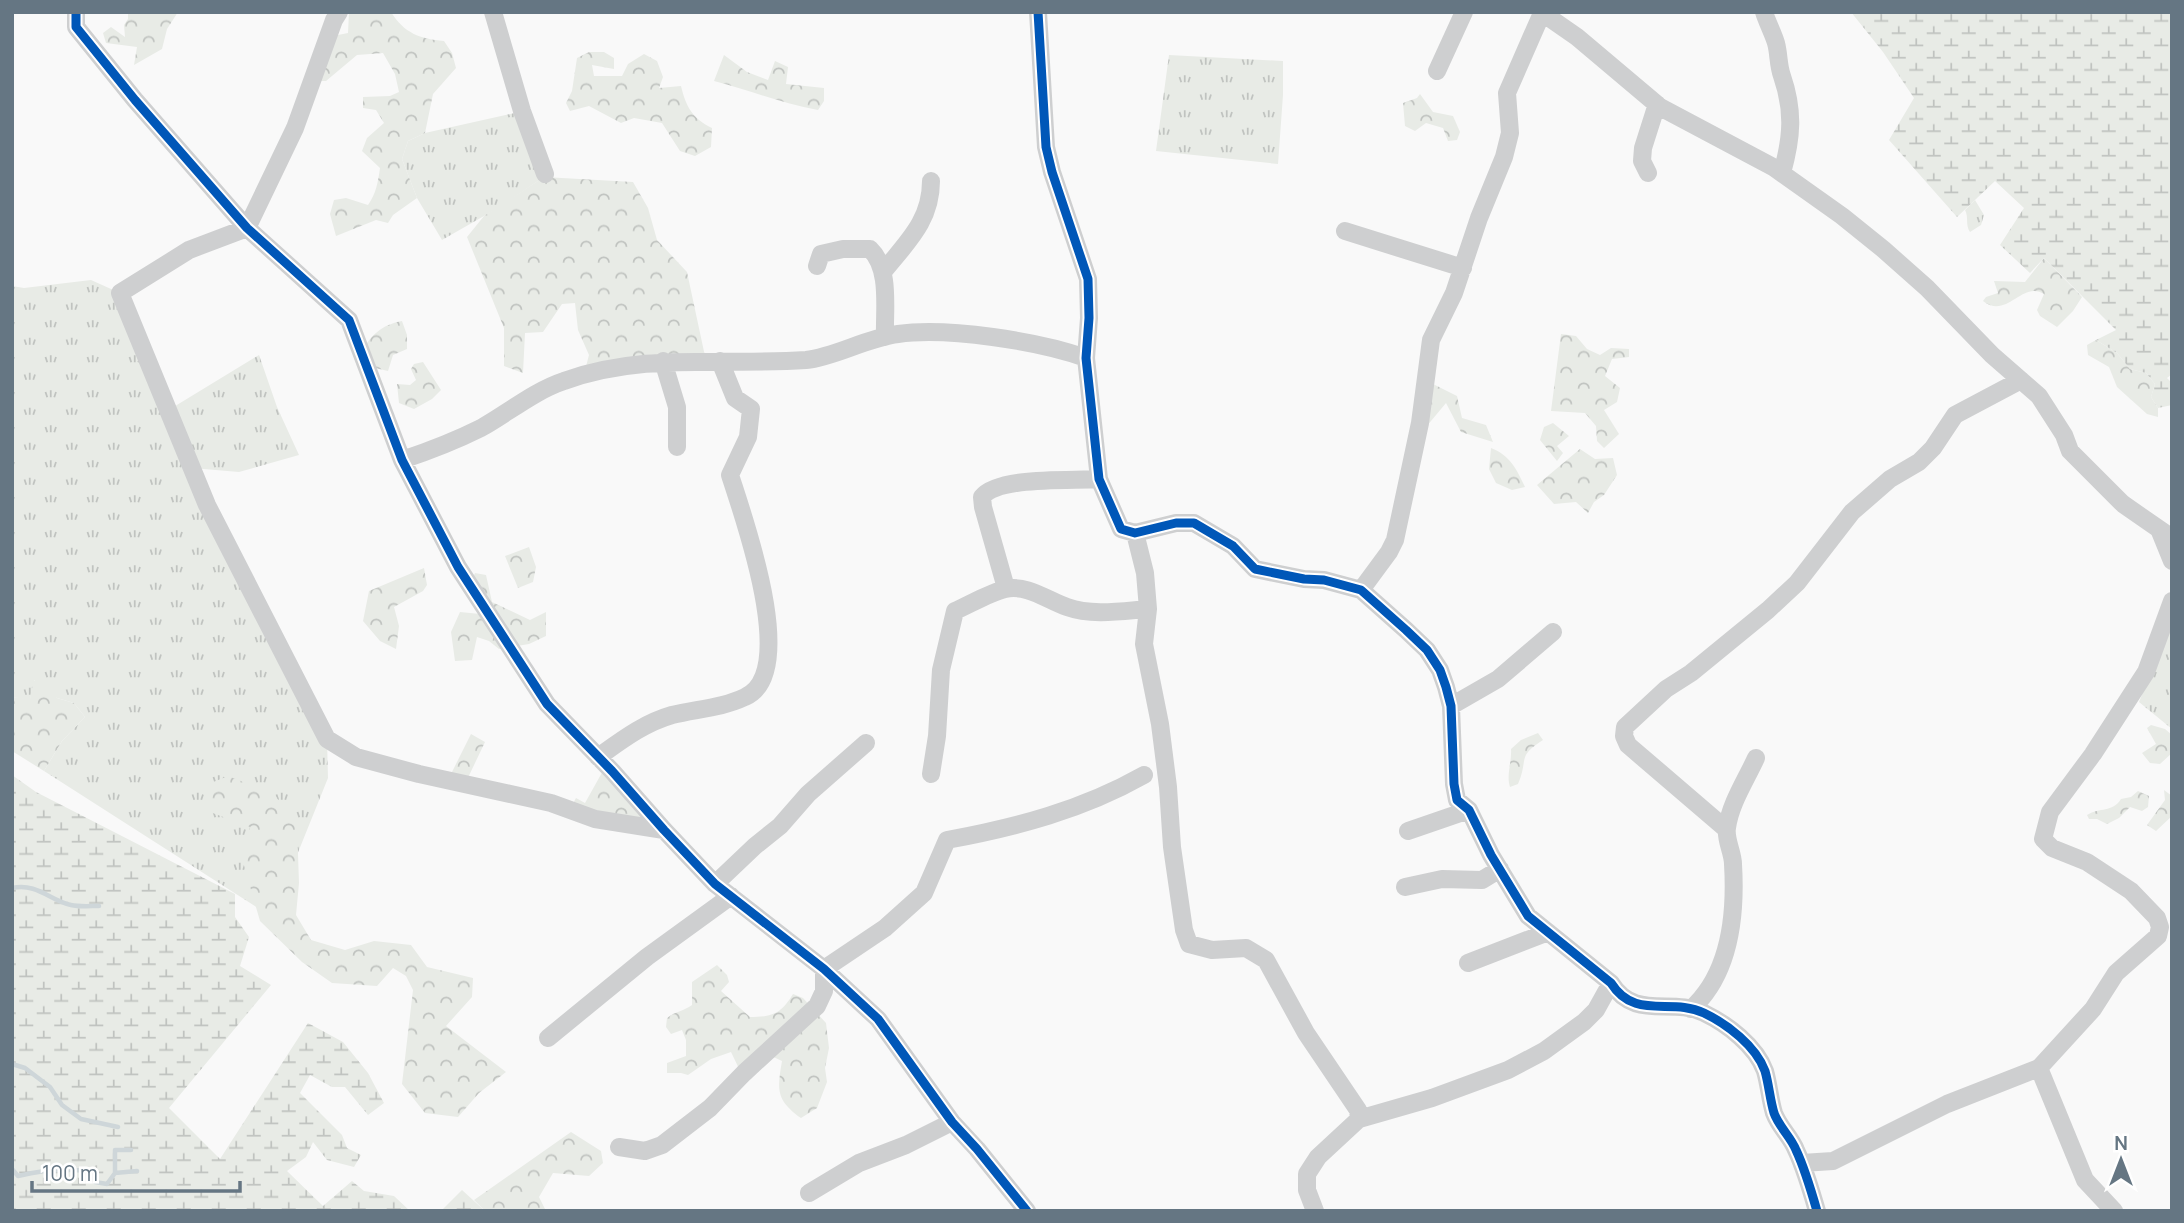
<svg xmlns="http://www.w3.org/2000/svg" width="2184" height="1223" font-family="Manrope,sans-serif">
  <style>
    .grass { fill: url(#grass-tufts) }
    .forest { fill: url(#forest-crowns) }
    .wetland { fill: url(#wetland-marsh) }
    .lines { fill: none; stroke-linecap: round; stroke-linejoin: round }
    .stream { stroke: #ced6d9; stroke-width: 4.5 }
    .minor { stroke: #cecfd0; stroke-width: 18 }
    .cycleway-casing { stroke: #fff; stroke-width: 13 }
    .cycleway { stroke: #0057b8; stroke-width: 9 }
  </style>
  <defs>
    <pattern id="grass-tufts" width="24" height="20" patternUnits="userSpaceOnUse" patternTransform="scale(1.75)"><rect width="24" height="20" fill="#e8ebe6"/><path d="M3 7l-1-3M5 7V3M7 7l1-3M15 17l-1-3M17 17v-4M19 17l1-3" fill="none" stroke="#c0c3c0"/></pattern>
    <pattern id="forest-crowns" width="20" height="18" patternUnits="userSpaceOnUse" patternTransform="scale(1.75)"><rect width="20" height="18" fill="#e8ebe6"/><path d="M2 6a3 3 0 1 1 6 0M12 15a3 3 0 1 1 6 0" fill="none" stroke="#c0c3c0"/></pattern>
    <pattern id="wetland-marsh" width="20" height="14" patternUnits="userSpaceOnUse" patternTransform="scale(1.75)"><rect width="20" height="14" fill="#e8ebe6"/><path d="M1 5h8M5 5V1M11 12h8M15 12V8" fill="none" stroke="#c0c3c0"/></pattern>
  </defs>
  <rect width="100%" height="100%" fill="#f9f9f9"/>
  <path class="grass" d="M 1169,55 L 1283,61 L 1283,95 L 1278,164 L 1156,151 Z
    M 528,110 L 544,177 L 498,208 L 442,240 L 417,198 L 402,159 L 408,141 L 425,133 Z
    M 1975,200 L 1984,215 L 1981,225 L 1970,232 C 1965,225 1969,217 1965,210 Z
    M 91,280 L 120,293 L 167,411 L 259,355 L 277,407 L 299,455 L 239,472 L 192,468 L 327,739 L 328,778 L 272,917 L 44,771 L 62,741 L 85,717 L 74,703 L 57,698 L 34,680 L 30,700 L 12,697 L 12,286 L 24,288 Z
    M 2172,620 L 2172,729 L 2139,702 Z"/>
  <path class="forest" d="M 128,12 L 178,12 L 167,29 L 162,49 L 134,65 L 137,47 L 106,43 L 103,33 L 111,27 L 125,37 L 124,25 L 128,19 Z
    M 349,12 L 391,12 C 404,33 420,39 444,41 L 452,53 L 456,68 L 433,94 L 425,133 L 408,141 L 402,159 L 417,198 L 393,215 L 388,223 L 376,220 L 336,236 L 330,214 L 334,200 L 346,198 L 368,205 C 376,194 378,182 380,168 L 362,151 L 367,138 L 384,123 L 376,110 L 363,108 L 363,97 L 390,96 L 399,92 L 395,74 L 383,53 L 357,55 L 326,81 L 320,81 L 333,36 L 348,33 Z
    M 589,52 L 604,52 L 614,58 L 614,69 L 592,65 L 594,76 L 622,76 L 628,64 L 644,54 L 657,61 L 663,77 L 659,88 L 681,86 C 686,107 693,119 712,128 L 711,147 L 695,156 L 680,151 L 662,123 L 634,118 L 621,123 L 589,106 L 570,111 L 566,103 L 572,91 L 577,58 Z
    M 724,55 L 747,72 L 768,80 L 775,61 L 788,67 L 786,84 L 824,88 L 824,101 L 818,110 C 782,104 750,90 714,81 Z
    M 1420,94 L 1433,112 L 1453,116 L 1460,132 L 1457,140 L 1448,141 L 1443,128 L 1426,123 L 1415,131 L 1405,126 L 1403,103 L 1417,98 Z
    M 544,177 L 633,182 L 648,208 L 657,240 L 687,272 L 706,361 L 584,374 L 589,355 L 578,330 L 575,303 L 562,304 L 543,332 L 525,333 L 523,373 L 504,366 L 504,328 L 467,237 L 484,216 Z
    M 2044,258 L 2082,297 L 2073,311 L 2057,327 L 2040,316 L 2037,310 L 2044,294 C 2022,280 2007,320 1983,301 L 1986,297 L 1998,293 L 1994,281 L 2025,282 Z
    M 402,321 L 407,335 L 407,349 L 393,355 L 388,371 L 375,368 L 360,354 C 371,335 381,325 402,321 Z
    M 1561,334 L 1576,336 L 1587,349 L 1600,355 L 1611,348 L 1629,349 L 1629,357 L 1612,359 L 1605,376 L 1620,388 L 1617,402 L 1604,410 L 1619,434 L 1604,448 L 1597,441 L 1596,426 L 1585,413 L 1551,411 Z
    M 2096,340 L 2117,353 L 2130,369 L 2146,373 L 2155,384 L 2151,397 L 2158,408 L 2158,417 L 2147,414 L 2117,387 L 2109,367 L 2088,355 L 2087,345 Z
    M 423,362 L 441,390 L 432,399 L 414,409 L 399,403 L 397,384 L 410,385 L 416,380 L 411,369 L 414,364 Z
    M 1433,384 L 1457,396 L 1462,418 L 1486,425 L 1493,442 L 1461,432 L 1446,403 L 1426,427 Z
    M 1553,423 L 1569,436 L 1557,446 L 1563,453 L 1557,461 L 1540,440 L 1544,427 Z
    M 1491,448 C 1510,455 1517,470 1525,487 L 1512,490 L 1496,483 L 1489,469 Z
    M 1580,449 L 1595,459 L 1613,458 L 1617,475 L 1604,495 L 1594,502 L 1588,513 L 1576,502 L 1554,504 L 1537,485 Z
    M 529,547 L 536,567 L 533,582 L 518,588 L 505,556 Z
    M 424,568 L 427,585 L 423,591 L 394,607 L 399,626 L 396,649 L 380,641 L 363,621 L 369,591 Z
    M 475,573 L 486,575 L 492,602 L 530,620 L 546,612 L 546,636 L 529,644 L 499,649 L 489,641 L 477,637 L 472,660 L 455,661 L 451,632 L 460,612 L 480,614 L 466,592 Z
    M 33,680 L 47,684 L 57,698 L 74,703 L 85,717 L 62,741 L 44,771 L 12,751 L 12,697 L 30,699 Z
    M 2151,725 L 2165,729 L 2172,735 L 2172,753 L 2160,764 L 2150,763 L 2142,753 L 2156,744 L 2147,728 Z
    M 1538,733 L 1543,740 C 1516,757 1529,759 1518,784 L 1510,787 C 1506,775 1512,762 1511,749 L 1521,740 Z
    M 471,734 L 485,742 L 465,784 L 448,780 Z
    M 604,769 L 650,821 L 570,809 L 576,798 L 585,803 Z
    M 228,776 L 274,794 L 297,826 L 299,883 L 296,915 L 311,940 L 345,950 L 374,941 L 411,945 L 427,967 L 473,978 L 472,997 L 446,1026 L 506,1072 L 479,1093 L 458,1117 L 425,1113 L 402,1084 L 413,990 L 406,976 L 393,968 L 377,986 L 332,983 L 302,962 L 260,921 L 241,855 L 250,827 L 210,812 L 201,787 Z
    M 2164,790 L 2172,796 L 2172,816 L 2156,831 L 2147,825 L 2165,800 Z
    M 2138,791 L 2149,796 L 2148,807 L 2142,811 L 2130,807 L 2119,818 L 2107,824 L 2097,819 L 2089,819 L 2087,815 C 2100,807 2112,813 2121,799 L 2131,797 Z
    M 717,965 L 727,975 L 729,982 L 721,991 L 750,1017 C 772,1017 781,1014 793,994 L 803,998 L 826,1023 L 829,1048 L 825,1068 L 827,1082 L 817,1108 L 801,1118 C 776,1100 777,1090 782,1061 L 767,1054 L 751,1079 L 744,1079 L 731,1052 L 711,1059 L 688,1075 L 681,1073 L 667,1073 L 667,1063 L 686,1056 L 686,1040 L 682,1030 L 671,1034 L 666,1027 L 667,1018 C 676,1011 684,1011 692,1005 L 692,982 Z
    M 571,1132 L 601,1151 L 603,1163 L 589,1176 L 553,1173 L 539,1197 L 546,1211 L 485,1211 L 474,1200 Z"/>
  <path class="wetland" d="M 1851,12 L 2172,12 L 2172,374 L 2167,378 L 2172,383 L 2172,405 L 2158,408 L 2151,397 L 2155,384 L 2146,373 L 2130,369 L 2117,353 L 2096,340 L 2116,330 L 2044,258 L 2030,273 L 2000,245 L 2024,208 L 1995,181 L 1957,217 L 1889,140 L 1914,98 L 1883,52 Z
    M 12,775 L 36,792 L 235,894 L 235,917 L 249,937 L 240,966 L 271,985 L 169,1108 L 220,1159 L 308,1023 L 343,1042 L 368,1073 L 384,1103 L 368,1115 L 345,1087 L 332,1087 L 310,1075 L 300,1093 L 342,1135 L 347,1148 L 361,1155 L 354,1167 L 327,1160 L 313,1142 L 306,1157 L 287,1171 L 323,1206 L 352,1181 L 364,1191 L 394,1196 L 410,1211 L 12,1211 Z
    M 462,1190 L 485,1211 L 441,1211 Z"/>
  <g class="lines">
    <path class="stream" d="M 12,888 C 38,883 49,900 71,905 C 79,907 90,906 99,906
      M 12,1064 L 25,1068 L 50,1087 L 62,1105 L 81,1119 L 118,1127
      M 12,1169 L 18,1176 C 43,1170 66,1167 90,1172 L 95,1182 L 107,1184 L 115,1173 L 137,1171
      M 115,1173 L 115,1150 L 131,1150"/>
    <path class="minor" d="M 76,12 L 76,27 L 135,100 L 247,228 L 349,320 L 402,460 L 458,567 L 547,704 L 612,771 L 664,830 L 715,884 L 824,969 L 878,1019 L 952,1122 L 977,1149 L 1027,1211
      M 339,12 L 334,20 L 295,128 L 247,228 L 189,250 L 120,293 L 207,505 L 327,739 L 356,757 L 419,774 L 551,803 L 595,819 L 664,830
      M 493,12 L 522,111 L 545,174
      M 1038,12 L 1046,147 L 1052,172 L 1088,279 L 1089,318 L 1086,358 L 1099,479 L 1121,529 L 1135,533 L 1176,523 L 1194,523 L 1233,546 L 1255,569 L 1304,579 L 1324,580 L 1361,590 L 1406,630 L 1427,650 L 1440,670 L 1446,687 L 1451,706 L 1454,784 L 1457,800 L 1469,810 L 1491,855 L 1528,916 L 1611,983 C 1635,1021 1671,997 1704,1013 C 1727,1024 1756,1046 1765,1071 C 1769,1085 1770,1100 1774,1113 C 1779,1127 1791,1137 1796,1150 C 1805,1169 1811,1190 1817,1211
      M 1541,12 L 1577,37 L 1660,107 L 1773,167 L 1842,216 L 1883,249 L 1927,288 L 1992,355 L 2039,396 L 2064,435 L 2070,451 L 2123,504 L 2172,538
      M 1764,12 C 1767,22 1773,33 1776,43 C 1779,54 1778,65 1782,76 C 1794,111 1792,137 1782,173
      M 1437,71 L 1464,12
      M 1648,173 L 1642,161 L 1643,148 L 1657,104
      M 1345,231 L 1463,268
      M 817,266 L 821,254 L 843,249 L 870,249 C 891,269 884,310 885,337
      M 883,272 C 907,242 931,221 931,181
      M 663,361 L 677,407 L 677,447
      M 402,460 C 429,451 455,441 481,428 C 508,413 534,391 564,381 C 644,352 723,366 806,360 C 835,357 866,338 898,334 C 947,327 1039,341 1086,358
      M 2159,529 L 2172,561
      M 1135,533 L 1145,573 L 1148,609 L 1144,644 L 1160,724 L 1168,787 L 1172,847 L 1184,930 L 1189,944 L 1212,950 L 1246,948 L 1266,960 L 1306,1033 L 1358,1110 L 1359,1119
      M 1006,588 L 983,507 L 982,497 C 998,476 1072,481 1099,479
      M 1361,590 L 1389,552 L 1395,540 L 1420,423 L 1431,340 L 1454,293 L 1479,218 L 1504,157 L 1510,133 L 1507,93 L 1542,13
      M 1451,706 L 1498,679 L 1553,632
      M 598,757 C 622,740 644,723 672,715 C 696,709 722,708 745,697 C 800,673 743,516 730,475 L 748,437 L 751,409 L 735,398 L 720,361
      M 931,774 L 937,736 L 941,670 L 955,611 C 971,604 989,593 1005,589 C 1027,584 1047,600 1067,607 C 1092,616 1122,611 1148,609
      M 1726,829 L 1628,745 L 1624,736 L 1625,727 L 1666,689 L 1691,673 L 1768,610 L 1797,583 L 1852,512 L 1890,479 L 1919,462 L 1933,448 L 1955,415 L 2021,380
      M 1408,831 L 1469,810
      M 715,884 L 755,846 L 780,826 L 808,794 L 866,743
      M 1405,887 L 1442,879 L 1482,880 L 1500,869
      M 1468,963 L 1548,932
      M 1691,1009 C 1730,974 1736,914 1733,864 C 1733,853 1725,839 1727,828 C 1730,804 1746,780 1756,758
      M 548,1038 L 647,957 L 731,896
      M 2039,1068 L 2085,1180 L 2114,1211
      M 619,1147 L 645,1151 L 662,1145 L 710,1108 L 744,1073 L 817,1006 L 824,991 L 824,969 L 885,928 L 924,893 L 947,840 C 1017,827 1082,810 1144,775
      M 1802,1163 L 1833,1161 L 1947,1104 L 2039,1068 L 2093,1009 L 2116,973 L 2158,936 L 2160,927 L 2157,918 L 2131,891 L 2087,862 L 2052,848 L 2043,839 L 2050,812 L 2093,754 L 2146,672 L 2172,601
      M 809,1193 L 859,1163 L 906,1145 L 952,1122
      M 1315,1211 L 1307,1190 L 1307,1174 L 1318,1157 L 1359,1119 L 1432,1098 L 1508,1070 L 1544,1051 L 1584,1022 L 1596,1010 L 1611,983"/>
    <g class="cycleway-casing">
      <path id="cycleway" d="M 76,12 L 76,27 L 135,100 L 247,228 L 349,320 L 402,460 L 458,567 L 547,704 L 612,771 L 664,830 L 715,884 L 824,969 L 878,1019 L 952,1122 L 977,1149 L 1027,1211
        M 1038,12 L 1046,147 L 1052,172 L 1088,279 L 1089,318 L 1086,358 L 1099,479 L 1121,529 L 1135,533 L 1176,523 L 1194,523 L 1233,546 L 1255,569 L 1304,579 L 1324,580 L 1361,590 L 1406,630 L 1427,650 L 1440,670 L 1446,687 L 1451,706 L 1454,784 L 1457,800 L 1469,810 L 1491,855 L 1528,916 L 1611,983 C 1635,1021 1671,997 1704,1013 C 1727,1024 1756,1046 1765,1071 C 1769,1085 1770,1100 1774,1113 C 1779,1127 1791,1137 1796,1150 C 1805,1169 1811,1190 1817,1211"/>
    </g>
    <use href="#cycleway" class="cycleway"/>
  </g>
  <rect width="2184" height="1223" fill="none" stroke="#657683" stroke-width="28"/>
  <g transform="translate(2121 1160)" stroke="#ffffff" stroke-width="5" paint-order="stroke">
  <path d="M0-5L12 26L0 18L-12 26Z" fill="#657683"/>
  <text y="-10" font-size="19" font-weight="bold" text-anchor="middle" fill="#657683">N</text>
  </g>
  <path d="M32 1181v10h208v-10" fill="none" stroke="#657683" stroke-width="3.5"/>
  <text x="42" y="1181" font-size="21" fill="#657683" stroke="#ffffff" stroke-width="5" paint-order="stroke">100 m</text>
</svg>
